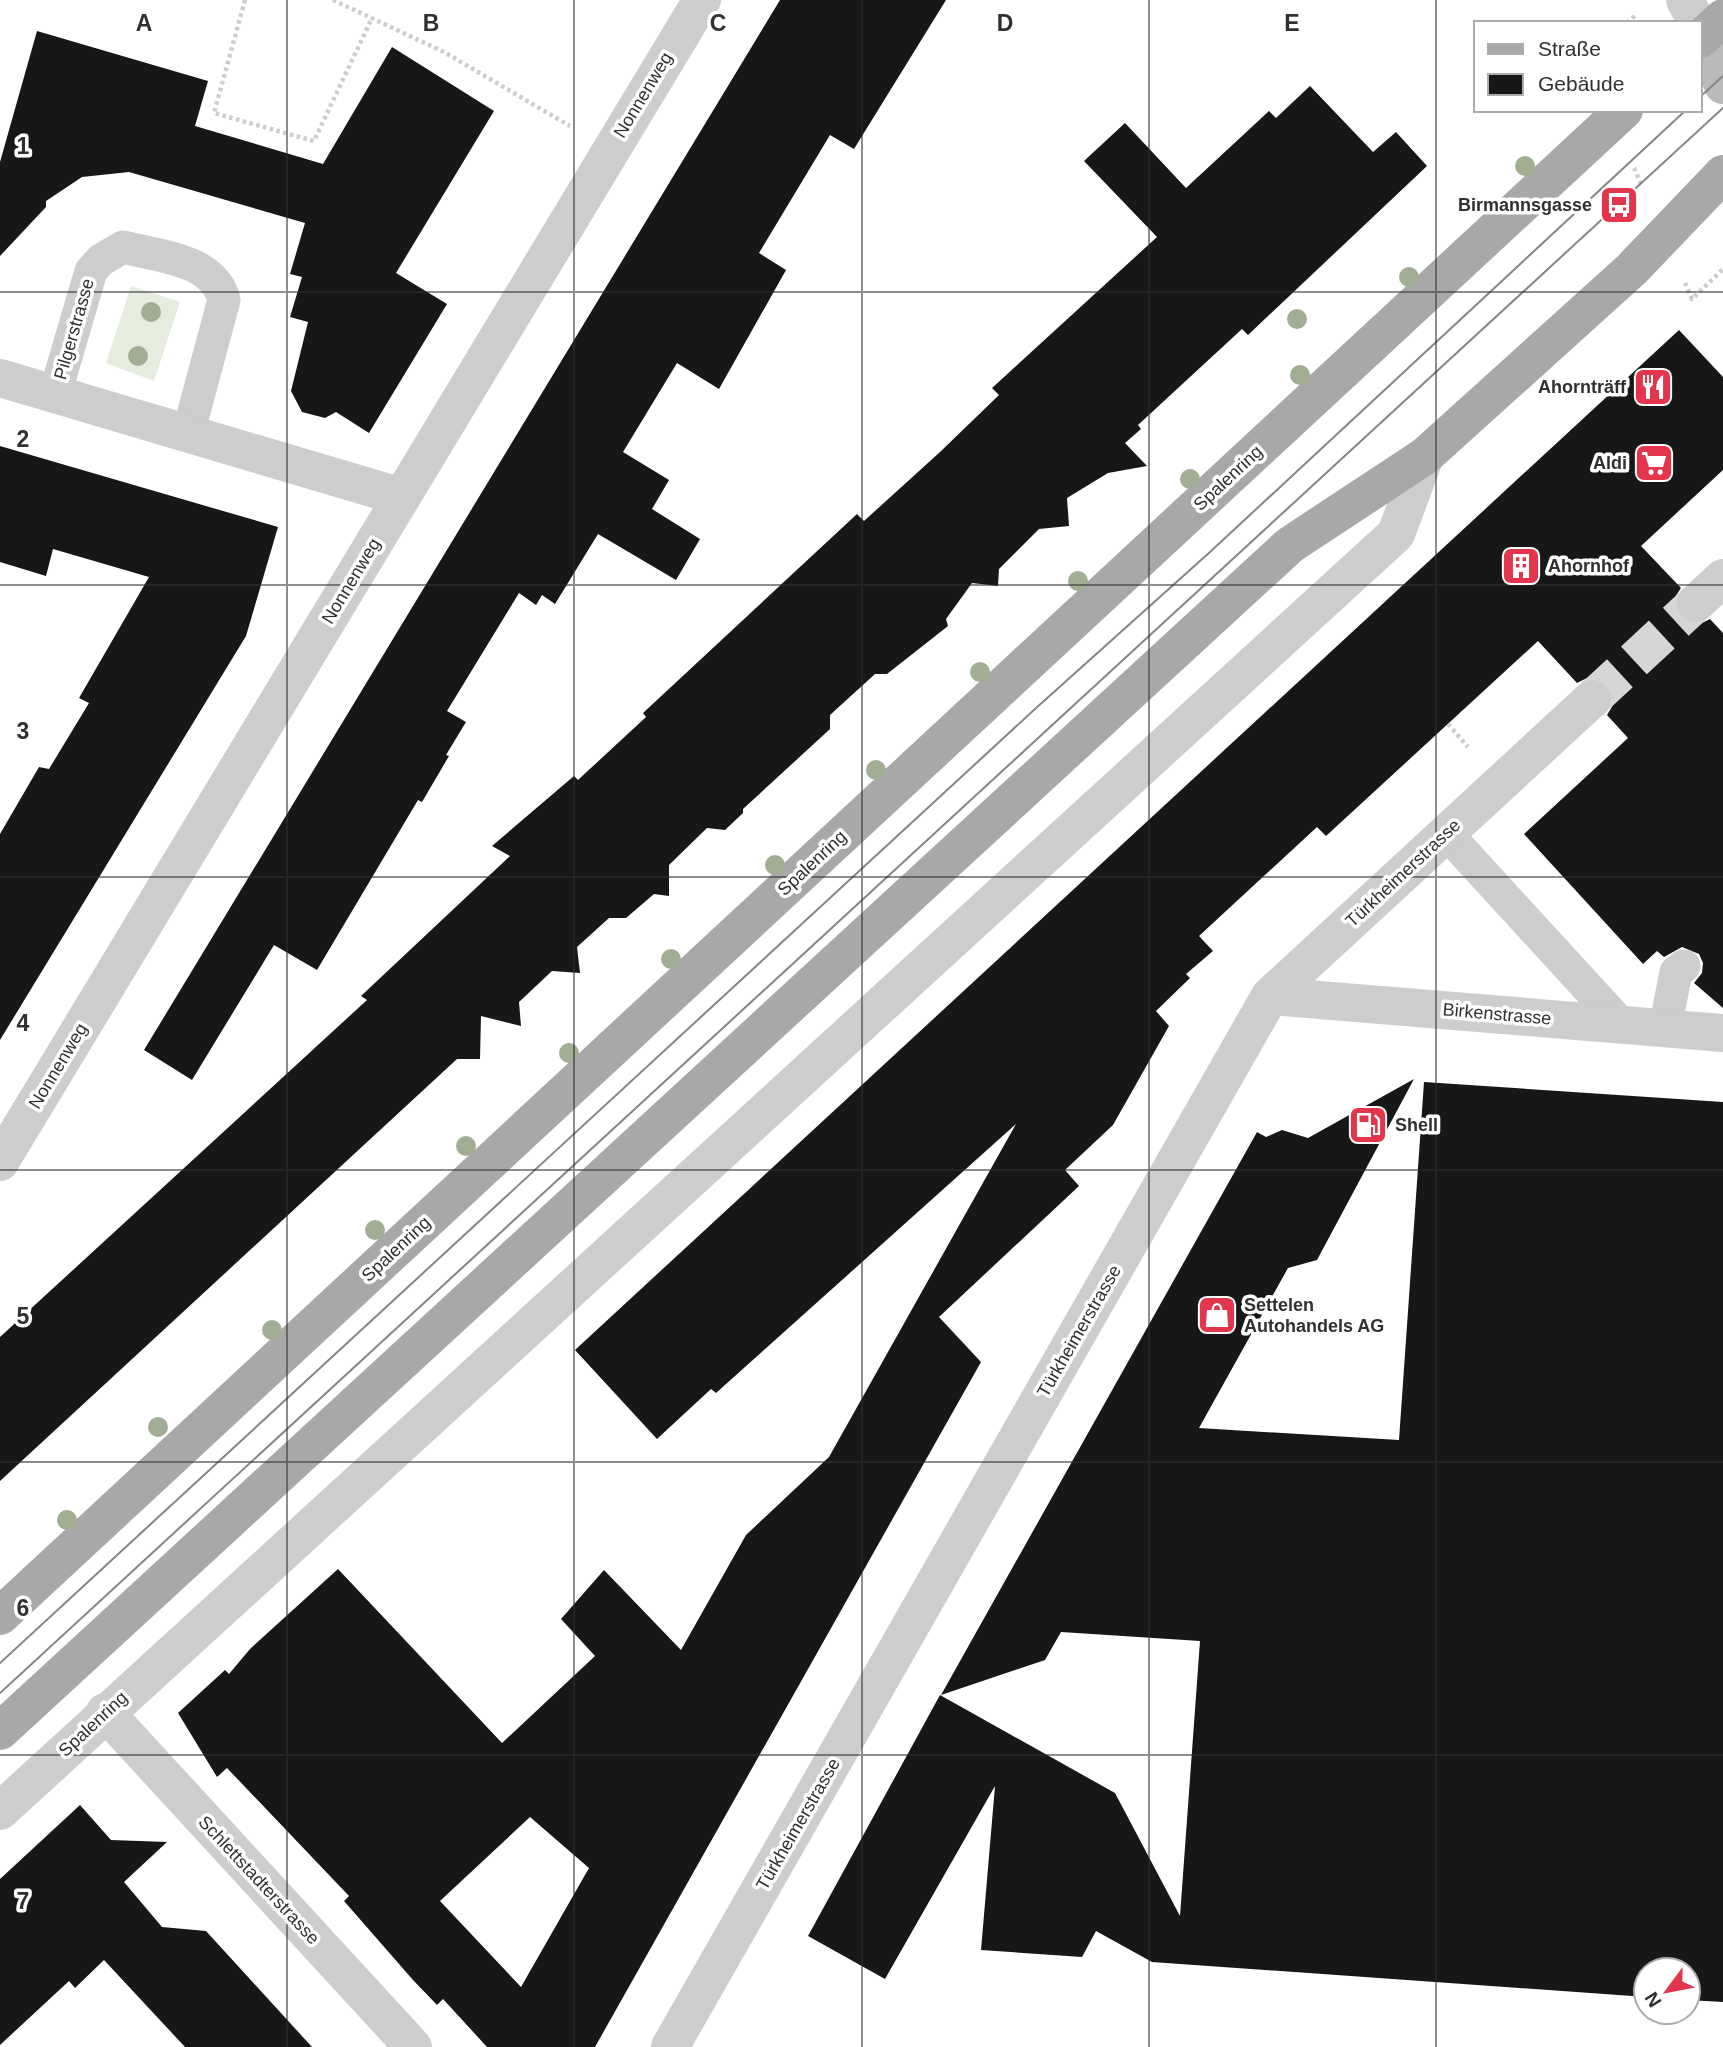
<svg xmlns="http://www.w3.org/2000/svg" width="1723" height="2047" font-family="Helvetica,sans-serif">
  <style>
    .green { fill: #e7edde }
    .building { fill: #171717; fill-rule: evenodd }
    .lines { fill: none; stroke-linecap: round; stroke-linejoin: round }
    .street-tunnel { stroke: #d6d6d6; stroke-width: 38; stroke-dasharray: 38 19; stroke-linecap: butt }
    .path { stroke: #cdcdcd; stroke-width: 4.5; stroke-dasharray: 3.5 3.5; stroke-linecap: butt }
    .lane { stroke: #cdcdcd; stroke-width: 33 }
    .street { stroke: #cdcdcd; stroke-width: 38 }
    .secondary { stroke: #bababa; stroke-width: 38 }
    .primary { stroke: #a8a8a8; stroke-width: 38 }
    .tram { stroke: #858585; stroke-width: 2 }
    .tree { fill: #a2ae94 }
    .grid { fill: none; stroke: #303030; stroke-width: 2; stroke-opacity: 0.55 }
    .labels { text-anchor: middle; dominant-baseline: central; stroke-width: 7; stroke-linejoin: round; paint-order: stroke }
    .street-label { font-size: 18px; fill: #303030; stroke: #fff }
    .poi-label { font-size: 18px; font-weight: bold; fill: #303030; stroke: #fff; text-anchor: end }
    .grid-label { font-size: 23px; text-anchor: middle; font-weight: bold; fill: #303030; stroke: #fff; stroke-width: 7; stroke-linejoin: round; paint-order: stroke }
  </style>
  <rect width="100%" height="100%" fill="#fff"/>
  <path class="green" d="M 131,286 L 180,302 L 154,381 L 106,363 Z"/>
  <path class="building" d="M 780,0 L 946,0 L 854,149 L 830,135 L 759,253 L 786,270 L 719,389 L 677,363 L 623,452 L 669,480 L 652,509 L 700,539 L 676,580 L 598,534 L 555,604 L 542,595 L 536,605 L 519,593 L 447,711 L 466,722 L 446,755 L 449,756 L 422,802 L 418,800 L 317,970 L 274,945 L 192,1080 L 144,1050 Z
    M 37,31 L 208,81 L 195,126 L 323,164 L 392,47 L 494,111 L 396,273 L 447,304 L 369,433 L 336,412 L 325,418 L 302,412 L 291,391 L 308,322 L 290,317 L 302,277 L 290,274 L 305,223 L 129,172 L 82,177 L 46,201 L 46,207 L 0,256 L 0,162 Z
    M 1310,86 L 1373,152 L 1396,132 L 1427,166 L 1248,335 L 1242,329 L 1138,425 L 1141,429 L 1125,443 L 1147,466 L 1108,473 L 1067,498 L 1069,526 L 1039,529 L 999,569 L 998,586 L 972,583 L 946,619 L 948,626 L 887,674 L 875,674 L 830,715 L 830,729 L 743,809 L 743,813 L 725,830 L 707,828 L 669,865 L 669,896 L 654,894 L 626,918 L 609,918 L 577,947 L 580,973 L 552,971 L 519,1002 L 521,1026 L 481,1016 L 480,1059 L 457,1059 L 0,1481 L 0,1337 L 367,1000 L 361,996 L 510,856 L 492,846 L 574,776 L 578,780 L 646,717 L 643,713 L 857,514 L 864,521 L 940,452 L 999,395 L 992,388 L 1157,237 L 1084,161 L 1125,123 L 1186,188 L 1269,111 L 1276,118 Z
    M 1679,330 L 1723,377 L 1723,470 L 1641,546 L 1681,588 L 1675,597 L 1675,607 L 1680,618 L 1690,624 L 1700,624 L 1710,619 L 1723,633 L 1723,1008 L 1694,983 L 1702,973 L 1703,963 L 1699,954 L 1682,947 L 1664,957 L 1657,951 L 1643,964 L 1524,834 L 1628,738 L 1607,715 L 1613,705 L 1613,695 L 1608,685 L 1598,678 L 1587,678 L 1577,683 L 1538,641 L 1326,836 L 1317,827 L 1199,936 L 1213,951 L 1186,974 L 1190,978 L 1156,1011 L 1169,1026 L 1113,1125 L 1065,1170 L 1079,1186 L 939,1317 L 981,1362 L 595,2047 L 487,2047 L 443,1999 L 437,2005 L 413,1980 L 344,1901 L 349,1896 L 227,1768 L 217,1777 L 178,1713 L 225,1670 L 229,1674 L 250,1649 L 338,1569 L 502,1743 L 595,1656 L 561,1619 L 604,1570 L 681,1650 L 746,1535 L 829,1457 L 1016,1124 L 716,1393 L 711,1389 L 657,1439 L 575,1350 ZM 530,1817 L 589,1868 L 521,1987 L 440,1901 Z
    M 0,446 L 278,527 L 246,636 L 0,1040 L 0,834 L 39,767 L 49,769 L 89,703 L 79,698 L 149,577 L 53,549 L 46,576 L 0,562 Z
    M 1414,1079 L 1317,1260 L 1288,1268 L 1199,1428 L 1399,1440 L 1424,1082 L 1723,1102 L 1723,2002 L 1688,2000 L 1688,1970 L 1646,1970 L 1646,1997 L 1152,1962 L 1096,1931 L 1082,1957 L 981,1950 L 995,1786 L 885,1979 L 808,1936 L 940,1695 L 1115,1793 L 1180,1916 L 1200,1641 L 1061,1632 L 1045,1660 L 941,1695 L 1257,1132 L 1266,1137 L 1282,1130 L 1308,1138 Z
    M 80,1805 L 111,1840 L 167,1842 L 124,1882 L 162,1927 L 206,1931 L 312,2047 L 185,2047 L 104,1960 L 75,1988 L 69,1981 L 0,2045 L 0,1879 Z"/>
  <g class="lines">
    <path class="street-tunnel" d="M 1592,699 L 1696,603"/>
    <path class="path" d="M 245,0 L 214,113 L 314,141 L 372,18
      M 333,0 L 444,52 L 570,126
      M 1627,23 L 1637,14
      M 1634,168 L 1642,186
      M 1685,283 L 1692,299 L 1723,269
      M 1448,724 L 1468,747"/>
    <path class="lane" d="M 55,394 L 91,271 L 101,260 L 123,247 C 158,256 214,259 224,300 L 188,434
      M 1446,833 L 1621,1024
      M 1665,1029 L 1676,972 L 1684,966"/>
    <path class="street" d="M 1685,0 L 1697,23
      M 0,378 L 402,497
      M 1696,603 L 1723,578
      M 1270,996 L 1723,1033
      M 0,1162 L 702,0
      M 105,1712 L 413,2047
      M 0,1811 L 1396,534 L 1425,456
      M 670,2047 L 1270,996 L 1592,699"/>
    <path class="secondary" d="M 1704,36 L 1723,85"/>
    <path class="primary" d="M 1700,39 L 1723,18
      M 0,1616 L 1624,110
      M 0,1731 L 1290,545 L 1425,456 L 1632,269 L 1723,174"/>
    <path class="tram" d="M 1700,97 L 1723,76
      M 0,1663 L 1035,709 L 1210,552 L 1686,110
      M 0,1693 L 1723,108"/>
  </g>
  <g class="tree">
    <circle cx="1525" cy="166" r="10"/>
    <circle cx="1409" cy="277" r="10"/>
    <circle cx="151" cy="312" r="10"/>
    <circle cx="1297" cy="319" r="10"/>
    <circle cx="138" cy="356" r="10"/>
    <circle cx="1300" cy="375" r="10"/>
    <circle cx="1190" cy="479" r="10"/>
    <circle cx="1078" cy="581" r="10"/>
    <circle cx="980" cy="672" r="10"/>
    <circle cx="876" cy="770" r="10"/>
    <circle cx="775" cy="865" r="10"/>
    <circle cx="671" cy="959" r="10"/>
    <circle cx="569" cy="1053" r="10"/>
    <circle cx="466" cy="1146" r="10"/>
    <circle cx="375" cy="1230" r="10"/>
    <circle cx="272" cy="1330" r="10"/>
    <circle cx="158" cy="1427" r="10"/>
    <circle cx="67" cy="1520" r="10"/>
  </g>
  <path class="grid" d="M 287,0 L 287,2047M 574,0 L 574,2047M 862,0 L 862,2047M 1149,0 L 1149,2047M 1436,0 L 1436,2047M 0,292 L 1723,292M 0,585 L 1723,585M 0,877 L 1723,877M 0,1170 L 1723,1170M 0,1462 L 1723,1462M 0,1755 L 1723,1755"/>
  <defs>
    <g id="bus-square" transform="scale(2.0125)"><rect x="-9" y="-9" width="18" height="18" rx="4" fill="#e3364c" stroke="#fff"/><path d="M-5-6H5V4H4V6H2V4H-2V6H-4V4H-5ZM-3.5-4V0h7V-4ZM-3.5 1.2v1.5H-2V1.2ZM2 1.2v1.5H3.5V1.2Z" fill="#fff"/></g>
    <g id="restaurant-square" transform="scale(2.0125)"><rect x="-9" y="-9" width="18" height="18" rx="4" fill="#e3364c" stroke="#fff"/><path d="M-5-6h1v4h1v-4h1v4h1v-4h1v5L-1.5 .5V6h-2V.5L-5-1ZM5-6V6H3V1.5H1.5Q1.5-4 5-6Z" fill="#fff"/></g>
    <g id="supermarket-square" transform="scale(2.0125)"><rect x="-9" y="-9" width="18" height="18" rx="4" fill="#e3364c" stroke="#fff"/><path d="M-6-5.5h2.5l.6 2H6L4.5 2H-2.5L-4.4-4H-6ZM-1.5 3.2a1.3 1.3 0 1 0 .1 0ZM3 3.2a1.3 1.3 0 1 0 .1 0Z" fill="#fff"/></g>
    <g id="building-square" transform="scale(2.0125)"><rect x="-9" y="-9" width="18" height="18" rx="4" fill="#e3364c" stroke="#fff"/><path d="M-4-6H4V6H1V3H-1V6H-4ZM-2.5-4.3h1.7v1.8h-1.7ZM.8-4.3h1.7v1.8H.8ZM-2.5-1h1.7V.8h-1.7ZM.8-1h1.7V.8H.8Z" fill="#fff"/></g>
    <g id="fuel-square" transform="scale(2.0125)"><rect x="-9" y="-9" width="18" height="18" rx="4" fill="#e3364c" stroke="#fff"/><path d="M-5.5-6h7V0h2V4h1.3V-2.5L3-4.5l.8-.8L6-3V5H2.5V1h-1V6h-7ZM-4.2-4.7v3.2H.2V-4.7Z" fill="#fff"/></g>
    <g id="shop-square" transform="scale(2.0125)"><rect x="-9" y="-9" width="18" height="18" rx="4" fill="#e3364c" stroke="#fff"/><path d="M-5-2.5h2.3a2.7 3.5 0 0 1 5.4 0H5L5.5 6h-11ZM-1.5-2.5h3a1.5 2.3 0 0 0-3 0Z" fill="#fff"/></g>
  </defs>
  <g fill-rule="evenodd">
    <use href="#bus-square" x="1619" y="205"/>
    <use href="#restaurant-square" x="1653" y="387"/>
    <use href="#supermarket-square" x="1654" y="463"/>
    <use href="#building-square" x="1521" y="566"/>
    <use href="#fuel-square" x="1368" y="1125"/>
    <use href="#shop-square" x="1217" y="1315"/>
  </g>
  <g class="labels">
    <g class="street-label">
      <text transform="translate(643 95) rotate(-59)">Nonnenweg</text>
      <text transform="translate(74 329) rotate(-74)">Pilgerstrasse</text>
      <text transform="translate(1228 478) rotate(-43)">Spalenring</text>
      <text transform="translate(351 581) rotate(-59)">Nonnenweg</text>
      <text transform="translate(812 863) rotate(-43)">Spalenring</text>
      <text transform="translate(1403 873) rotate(-43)">Türkheimerstrasse</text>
      <text transform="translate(1497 1014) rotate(5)">Birkenstrasse</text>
      <text transform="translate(58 1066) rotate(-59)">Nonnenweg</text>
      <text transform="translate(396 1249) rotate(-43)">Spalenring</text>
      <text transform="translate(1079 1331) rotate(-60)">Türkheimerstrasse</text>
      <text transform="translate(93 1724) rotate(-43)">Spalenring</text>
      <text transform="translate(798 1824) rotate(-60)">Türkheimerstrasse</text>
      <text transform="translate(259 1880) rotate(47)">Schlettstadterstrasse</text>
    </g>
    <g class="poi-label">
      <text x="1592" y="205">Birmannsgasse</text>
      <text x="1626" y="387">Ahornträff</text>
      <text x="1627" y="463">Aldi</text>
      <text x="1548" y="566" text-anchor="start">Ahornhof</text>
      <text x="1395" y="1125" text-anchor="start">Shell</text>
      <text x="1244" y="1305" text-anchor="start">Settelen<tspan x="1244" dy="21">Autohandels AG</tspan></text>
    </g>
  </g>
  <g class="grid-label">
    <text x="144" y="31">A</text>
    <text x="431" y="31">B</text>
    <text x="718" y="31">C</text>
    <text x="1005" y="31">D</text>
    <text x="1292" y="31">E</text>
    <text x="23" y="154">1</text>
    <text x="23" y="447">2</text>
    <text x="23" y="739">3</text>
    <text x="23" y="1031">4</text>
    <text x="23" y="1324">5</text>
    <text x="23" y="1616">6</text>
    <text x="23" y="1909">7</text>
  </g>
  <rect x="1474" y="21" width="228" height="91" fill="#ffffff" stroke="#acacac" stroke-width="2"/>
  <rect x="1488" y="44" width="35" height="10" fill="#a8a8a8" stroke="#acacac" stroke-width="2"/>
  <text x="1538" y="56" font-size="21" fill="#303030">Straße</text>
  <rect x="1488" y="74" width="35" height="21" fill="#171717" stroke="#acacac" stroke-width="2"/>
  <text x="1538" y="91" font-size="21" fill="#303030">Gebäude</text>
  <g transform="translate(1667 1991) rotate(238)"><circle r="33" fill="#ffffff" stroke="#acacac" stroke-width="2"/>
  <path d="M0-5L12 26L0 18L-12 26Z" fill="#e3364c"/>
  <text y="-10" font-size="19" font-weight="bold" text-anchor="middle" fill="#303030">N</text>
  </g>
</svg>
